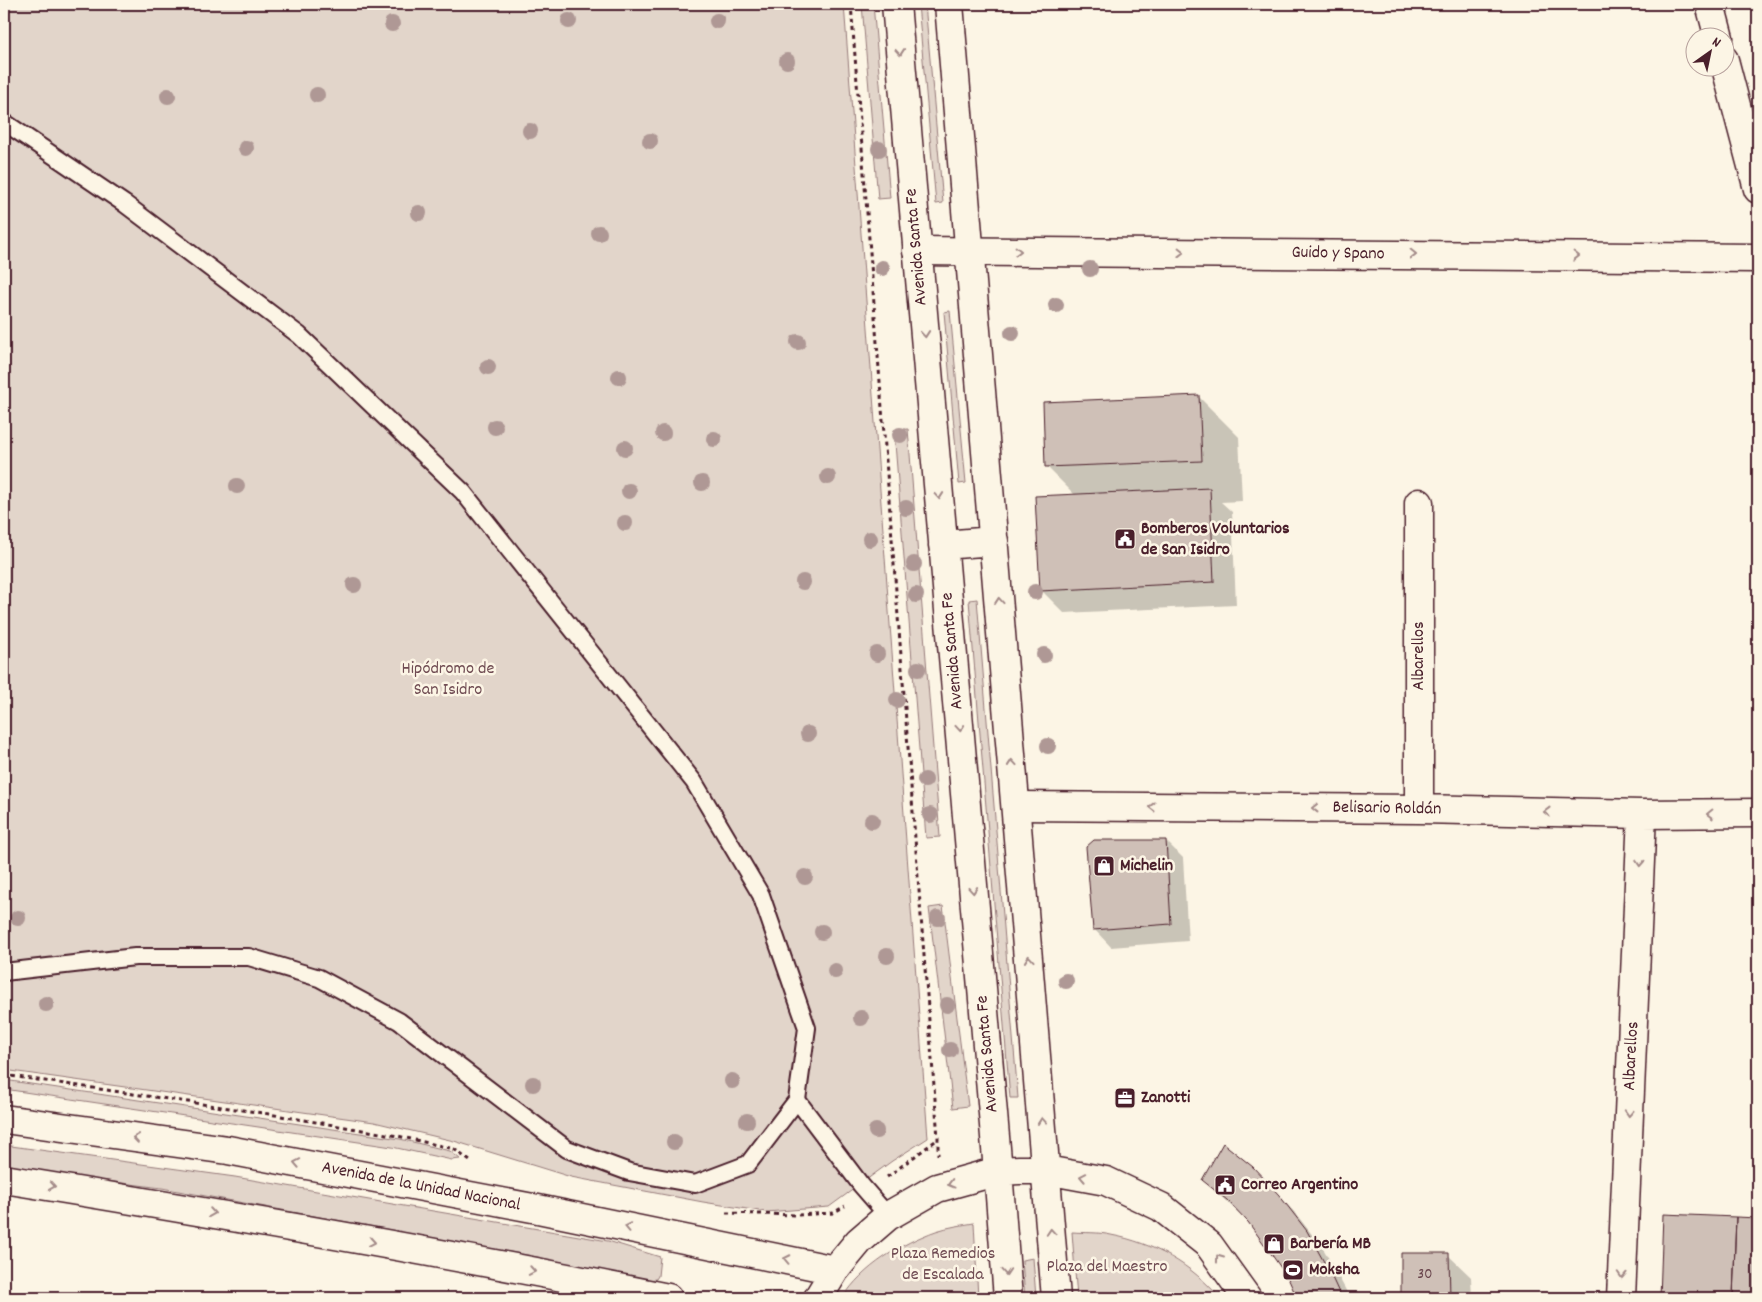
<svg xmlns="http://www.w3.org/2000/svg" width="1762" height="1302" font-family="Dekko,sans-serif">
  <style>
    .green { fill: #e2d5ca; stroke: #967a7a }
    .shadow { fill: #0003 }
    .building { fill: #cfc0b7; stroke: #4a1f2b }
    .lines { fill: none; stroke-linecap: round; stroke-linejoin: round }
    .service-casing { stroke: #4a1f2b; stroke-width: 20 }
    .minor-casing { stroke: #4a1f2b; stroke-width: 31 }
    .secondary-casing { stroke: #4a1f2b; stroke-width: 31 }
    .path { stroke: #4a1f2b; stroke-width: 3; stroke-dasharray: 4 4; stroke-linecap: butt }
    .service { stroke: #fcf5e5; stroke-width: 16 }
    .minor { stroke: #fcf5e5; stroke-width: 28 }
    .secondary { stroke: #fcf5e5; stroke-width: 28 }
    .tree { fill: #af9895 }
    .oneway { stroke: #a38a88 }
    .labels { text-anchor: middle; dominant-baseline: central; stroke-width: 5; stroke-linejoin: round; paint-order: stroke }
    .number-label { font-size: 15px; fill: #6b474e }
    .street-label { font-size: 18px; fill: #4a1f2b; stroke: #fcf5e5 }
    .poi-label { font-size: 18px; font-weight: bold; fill: #4a1f2b; stroke: #fcf5e5; text-anchor: start }
    .park-label { font-size: 18px; fill: #704c53; stroke: #fcf5e5 }
  </style>
  <rect width="100%" height="100%" fill="#fcf5e5"/>
  <filter id="ink" filterUnits="userSpaceOnUse"><feTurbulence type="fractalNoise" baseFrequency=".02" numOctaves="2"/><feDisplacementMap in="SourceGraphic" scale="10" xChannelSelector="R" yChannelSelector="G"/><feConvolveMatrix kernelMatrix="1 2 1 2 8 2 1 2 1" color-interpolation-filters="sRGB"/></filter>
  <g filter="url(#ink)">
    <path class="green" d="M 4,4 L 844,4 L 928,1138 L 892,1161 L 829,1207 L 766,1212 L 703,1202 L 571,1177 L 454,1141 L 374,1122 L 4,1070 Z
      M 862,4 L 873,4 L 890,198 L 878,199 Z
      M 918,4 L 925,4 L 943,203 L 936,204 Z
      M 950,311 L 966,483 L 959,484 L 944,312 Z
      M 908,429 L 940,837 L 926,838 L 894,430 Z
      M 977,599 L 1018,1098 L 1010,1098 L 969,600 Z
      M 943,906 L 968,1106 L 953,1108 L 929,908 Z
      M 4,1080 L 400,1139 L 450,1151 L 460,1159 L 452,1160 L 392,1147 L 4,1089 Z
      M 4,1145 L 235,1177 L 608,1241 L 660,1257 L 658,1276 L 656,1279 L 648,1280 L 532,1256 L 162,1188 L 4,1168 Z
      M 974,1223 L 978,1298 L 843,1298 C 862,1267 902,1243 936,1231 C 948,1227 962,1225 974,1223 Z
      M 1072,1232 C 1085,1233 1099,1232 1111,1235 C 1154,1243 1192,1265 1220,1298 L 1077,1298 Z
      M 1033,1258 L 1036,1298 L 1025,1298 L 1022,1260 Z"/>
    <path class="shadow" d="M 1199,397 L 1239,437 L 1242,501 L 1221,502 L 1232,512 L 1236,605 L 1064,613 L 1041,590 L 1076,496 L 1047,467 Z
      M 1166,841 L 1183,858 L 1188,941 L 1111,947 L 1094,929 Z
      M 1203,1180 L 1270,1186 L 1296,1214 L 1324,1250 L 1349,1296 L 1396,1298 L 1299,1298 L 1289,1278 L 1249,1222 Z
      M 1665,1215 L 1758,1220 L 1758,1298 L 1661,1298 Z
      M 1402,1254 L 1448,1255 L 1471,1277 L 1472,1298 L 1403,1298 Z"/>
    <path class="building" d="M 1199,395 L 1202,461 L 1045,467 L 1043,402 Z
      M 1210,488 L 1214,582 L 1040,591 L 1035,496 Z
      M 1094,840 L 1166,840 L 1171,924 L 1093,930 L 1086,847 Z
      M 1223,1143 L 1253,1167 L 1279,1195 L 1307,1231 L 1329,1271 L 1340,1295 L 1401,1298 L 1297,1298 L 1288,1278 L 1272,1255 L 1248,1222 L 1227,1200 L 1202,1180 Z
      M 1663,1214 L 1736,1217 L 1733,1298 L 1660,1298 Z
      M 1736,1217 L 1758,1218 L 1758,1298 L 1733,1298 Z
      M 1401,1253 L 1449,1253 L 1450,1298 L 1401,1298 Z"/>
    <g class="lines">
      <g class="service-casing">
        <path id="service" d="M 4,122 L 125,204 L 299,335 L 463,492 L 694,782 L 761,895 L 807,1028 L 797,1100 L 748,1164 L 695,1184 L 629,1172 L 567,1149 L 399,1021 L 319,978 L 249,957 L 135,957 L 4,972
          M 797,1100 L 861,1185 L 888,1216"/>
      </g>
      <g class="minor-casing">
        <path id="minor" d="M 1710,4 L 1719,38
          M 1724,60 L 1758,189
          M 917,251 L 1758,258
          M 1016,806 L 1419,809 L 1642,814 L 1758,813
          M 1419,809 L 1419,503
          M 1621,1298 L 1642,814"/>
      </g>
      <g class="secondary-casing">
        <path id="secondary" d="M 896,4 L 998,1171 L 1008,1298
          M 949,4 L 1056,1298
          M 943,545 L 994,541
          M 4,1119 L 228,1150 L 538,1209 L 835,1270
          M 4,1179 C 226,1215 448,1253 668,1298
          M 818,1298 L 835,1270 L 859,1241 L 888,1216 L 937,1188 L 998,1171 L 1019,1170 L 1046,1170 L 1106,1181 L 1161,1207 L 1209,1245 L 1247,1298"/>
      </g>
      <path class="path" d="M 851,4 L 938,1138 L 938,1155
        M 4,1075 L 263,1113 L 398,1136 L 454,1149 L 470,1161
        M 887,1177 L 938,1139
        M 726,1213 L 797,1215 L 833,1213 L 845,1206"/>
      <use href="#service" class="service"/>
      <use href="#minor" class="minor"/>
      <use href="#secondary" class="secondary"/>
    </g>
    <g class="tree">
      <circle cx="569" cy="21" r="8"/>
      <circle cx="717" cy="21" r="8"/>
      <circle cx="392" cy="24" r="8"/>
      <circle cx="787" cy="61" r="8"/>
      <circle cx="317" cy="95" r="8"/>
      <circle cx="168" cy="96" r="8"/>
      <circle cx="530" cy="131" r="8"/>
      <circle cx="650" cy="141" r="8"/>
      <circle cx="246" cy="148" r="8"/>
      <circle cx="879" cy="149" r="8"/>
      <circle cx="419" cy="213" r="8"/>
      <circle cx="599" cy="233" r="8"/>
      <circle cx="882" cy="268" r="8"/>
      <circle cx="1090" cy="269" r="8"/>
      <circle cx="1056" cy="305" r="8"/>
      <circle cx="1012" cy="333" r="8"/>
      <circle cx="798" cy="342" r="8"/>
      <circle cx="488" cy="367" r="8"/>
      <circle cx="619" cy="377" r="8"/>
      <circle cx="495" cy="427" r="8"/>
      <circle cx="663" cy="433" r="8"/>
      <circle cx="900" cy="435" r="8"/>
      <circle cx="714" cy="439" r="8"/>
      <circle cx="625" cy="448" r="8"/>
      <circle cx="828" cy="477" r="8"/>
      <circle cx="702" cy="483" r="8"/>
      <circle cx="237" cy="486" r="8"/>
      <circle cx="629" cy="491" r="8"/>
      <circle cx="906" cy="508" r="8"/>
      <circle cx="625" cy="523" r="8"/>
      <circle cx="870" cy="539" r="8"/>
      <circle cx="914" cy="564" r="8"/>
      <circle cx="803" cy="582" r="8"/>
      <circle cx="354" cy="585" r="8"/>
      <circle cx="1035" cy="592" r="8"/>
      <circle cx="916" cy="595" r="8"/>
      <circle cx="877" cy="654" r="8"/>
      <circle cx="1044" cy="655" r="8"/>
      <circle cx="918" cy="669" r="8"/>
      <circle cx="897" cy="700" r="8"/>
      <circle cx="808" cy="734" r="8"/>
      <circle cx="1048" cy="746" r="8"/>
      <circle cx="925" cy="780" r="8"/>
      <circle cx="930" cy="815" r="8"/>
      <circle cx="872" cy="821" r="8"/>
      <circle cx="805" cy="877" r="8"/>
      <circle cx="18" cy="918" r="8"/>
      <circle cx="938" cy="918" r="8"/>
      <circle cx="822" cy="932" r="8"/>
      <circle cx="887" cy="956" r="8"/>
      <circle cx="835" cy="971" r="8"/>
      <circle cx="1066" cy="981" r="8"/>
      <circle cx="46" cy="1004" r="8"/>
      <circle cx="947" cy="1005" r="8"/>
      <circle cx="861" cy="1018" r="8"/>
      <circle cx="950" cy="1050" r="8"/>
      <circle cx="732" cy="1081" r="8"/>
      <circle cx="533" cy="1084" r="8"/>
      <circle cx="747" cy="1121" r="8"/>
      <circle cx="876" cy="1131" r="8"/>
      <circle cx="674" cy="1142" r="8"/>
    </g>
    <defs><path id="oneway-chevron" d="M-2-3.5L2.5 0L-2 3.5" fill="none" stroke-width="1.6" stroke-linecap="round" stroke-linejoin="round" transform="scale(1.25)"/></defs>
    <g class="oneway">
      <use href="#oneway-chevron" transform="translate(900 52) rotate(85)"/>
      <use href="#oneway-chevron" transform="translate(1018 251) rotate(1)"/>
      <use href="#oneway-chevron" transform="translate(1181 252) rotate(1)"/>
      <use href="#oneway-chevron" transform="translate(1413 254) rotate(1)"/>
      <use href="#oneway-chevron" transform="translate(1576 256) rotate(1)"/>
      <use href="#oneway-chevron" transform="translate(925 334) rotate(85)"/>
      <use href="#oneway-chevron" transform="translate(939 496) rotate(85)"/>
      <use href="#oneway-chevron" transform="translate(999 601) rotate(-95)"/>
      <use href="#oneway-chevron" transform="translate(960 728) rotate(85)"/>
      <use href="#oneway-chevron" transform="translate(1012 763) rotate(-95)"/>
      <use href="#oneway-chevron" transform="translate(1152 807) rotate(-180)"/>
      <use href="#oneway-chevron" transform="translate(1315 808) rotate(-180)"/>
      <use href="#oneway-chevron" transform="translate(1547 812) rotate(-179)"/>
      <use href="#oneway-chevron" transform="translate(1710 814) rotate(179)"/>
      <use href="#oneway-chevron" transform="translate(1640 863) rotate(93)"/>
      <use href="#oneway-chevron" transform="translate(973 890) rotate(85)"/>
      <use href="#oneway-chevron" transform="translate(1029 959) rotate(-95)"/>
      <use href="#oneway-chevron" transform="translate(1629 1113) rotate(93)"/>
      <use href="#oneway-chevron" transform="translate(1042 1121) rotate(-95)"/>
      <use href="#oneway-chevron" transform="translate(136 1138) rotate(-172)"/>
      <use href="#oneway-chevron" transform="translate(297 1163) rotate(-169)"/>
      <use href="#oneway-chevron" transform="translate(1083 1177) rotate(-169)"/>
      <use href="#oneway-chevron" transform="translate(951 1184) rotate(165)"/>
      <use href="#oneway-chevron" transform="translate(52 1186) rotate(9)"/>
      <use href="#oneway-chevron" transform="translate(212 1213) rotate(9)"/>
      <use href="#oneway-chevron" transform="translate(628 1227) rotate(-168)"/>
      <use href="#oneway-chevron" transform="translate(1051 1232) rotate(-94)"/>
      <use href="#oneway-chevron" transform="translate(372 1242) rotate(10)"/>
      <use href="#oneway-chevron" transform="translate(1219 1258) rotate(-126)"/>
      <use href="#oneway-chevron" transform="translate(787 1259) rotate(-168)"/>
      <use href="#oneway-chevron" transform="translate(532 1271) rotate(10)"/>
      <use href="#oneway-chevron" transform="translate(1006 1272) rotate(86)"/>
      <use href="#oneway-chevron" transform="translate(1622 1275) rotate(93)"/>
    </g>
  </g>
  <defs>
    <g id="civic-square" transform="scale(1.125)"><rect x="-9" y="-9" width="18" height="18" rx="4" fill="#4a1f2b" stroke="#fcf5e5"/><path d="M-.6-6.5H3V-4.5H.6V-3L4-1V1h2V6H-6V1h2V-1L-.6-3ZM-1.2 2.5V6h2.4V2.5Z" fill="#fff"/></g>
    <g id="shop-square" transform="scale(1.125)"><rect x="-9" y="-9" width="18" height="18" rx="4" fill="#4a1f2b" stroke="#fcf5e5"/><path d="M-5-2.5h2.3a2.7 3.5 0 0 1 5.4 0H5L5.5 6h-11ZM-1.5-2.5h3a1.5 2.3 0 0 0-3 0Z" fill="#fff"/></g>
    <g id="office-square" transform="scale(1.125)"><rect x="-9" y="-9" width="18" height="18" rx="4" fill="#4a1f2b" stroke="#fcf5e5"/><path d="M-6-3h4V-5.5h4V-3h4V5H-6ZM-1-4.5V-3h2v-1.5ZM-6 0V1H6V0Z" fill="#fff"/></g>
    <g id="stadium-square" transform="scale(1.125)"><rect x="-9" y="-9" width="18" height="18" rx="4" fill="#4a1f2b" stroke="#fcf5e5"/><path d="M0-5a6.5 5 0 1 0 0 10a6.5 5 0 1 0 0-10ZM-3.5-1.8h7v3.6h-7Z" fill="#fff"/></g>
  </defs>
  <g fill-rule="evenodd">
    <use href="#civic-square" x="1125" y="539"/>
    <use href="#shop-square" x="1104" y="866"/>
    <use href="#office-square" x="1125" y="1098"/>
    <use href="#civic-square" x="1225" y="1185"/>
    <use href="#shop-square" x="1274" y="1244"/>
    <use href="#stadium-square" x="1293" y="1270"/>
  </g>
  <g class="labels">
    <g class="number-label">
      <text x="1425" y="1275">30</text>
    </g>
    <g class="street-label">
      <text transform="translate(917 247) rotate(-95)">Avenida Santa Fe</text>
      <text transform="translate(1338 254) rotate(1)">Guido y Spano</text>
      <text transform="translate(953 651) rotate(-95)">Avenida Santa Fe</text>
      <text transform="translate(1419 656) rotate(-90)">Albarellos</text>
      <text transform="translate(1387 809) rotate(1)">Belisario Roldán</text>
      <text transform="translate(988 1054) rotate(-95)">Avenida Santa Fe</text>
      <text transform="translate(1632 1056) rotate(-87)">Albarellos</text>
      <text transform="translate(421 1187) rotate(11)">Avenida de la Unidad Nacional</text>
    </g>
    <g class="poi-label">
      <text x="1141" y="529">Bomberos Voluntarios<tspan x="1141" dy="21">de San Isidro</tspan></text>
      <text x="1120" y="866">Michelin</text>
      <text x="1141" y="1098">Zanotti</text>
      <text x="1241" y="1185">Correo Argentino</text>
      <text x="1290" y="1244">Barbería MB</text>
      <text x="1309" y="1270">Moksha</text>
    </g>
    <g class="park-label">
      <text x="448" y="669">Hipódromo de<tspan x="448" dy="21">San Isidro</tspan></text>
      <text x="943" y="1254">Plaza Remedios<tspan x="943" dy="21">de Escalada</tspan></text>
      <text x="1107" y="1267">Plaza del Maestro</text>
    </g>
  </g>
  <rect width="1762" height="1302" fill="none" stroke="#fcf5e5" stroke-width="20"/>
  <rect x="10" y="10" width="1742" height="1282" fill="none" stroke="#4a1f2b" stroke-width="2" filter="url(#ink)"/>
  <g transform="translate(1710 52) rotate(33)"><circle r="24" fill="#fcf5e5" stroke="#b59f9b"/>
  <path d="M0-4L9 19L0 12L-9 19Z" fill="#4a1f2b"/>
  <text y="-8" font-size="14" font-weight="bold" text-anchor="middle" fill="#4a1f2b">N</text>
  </g>
</svg>
